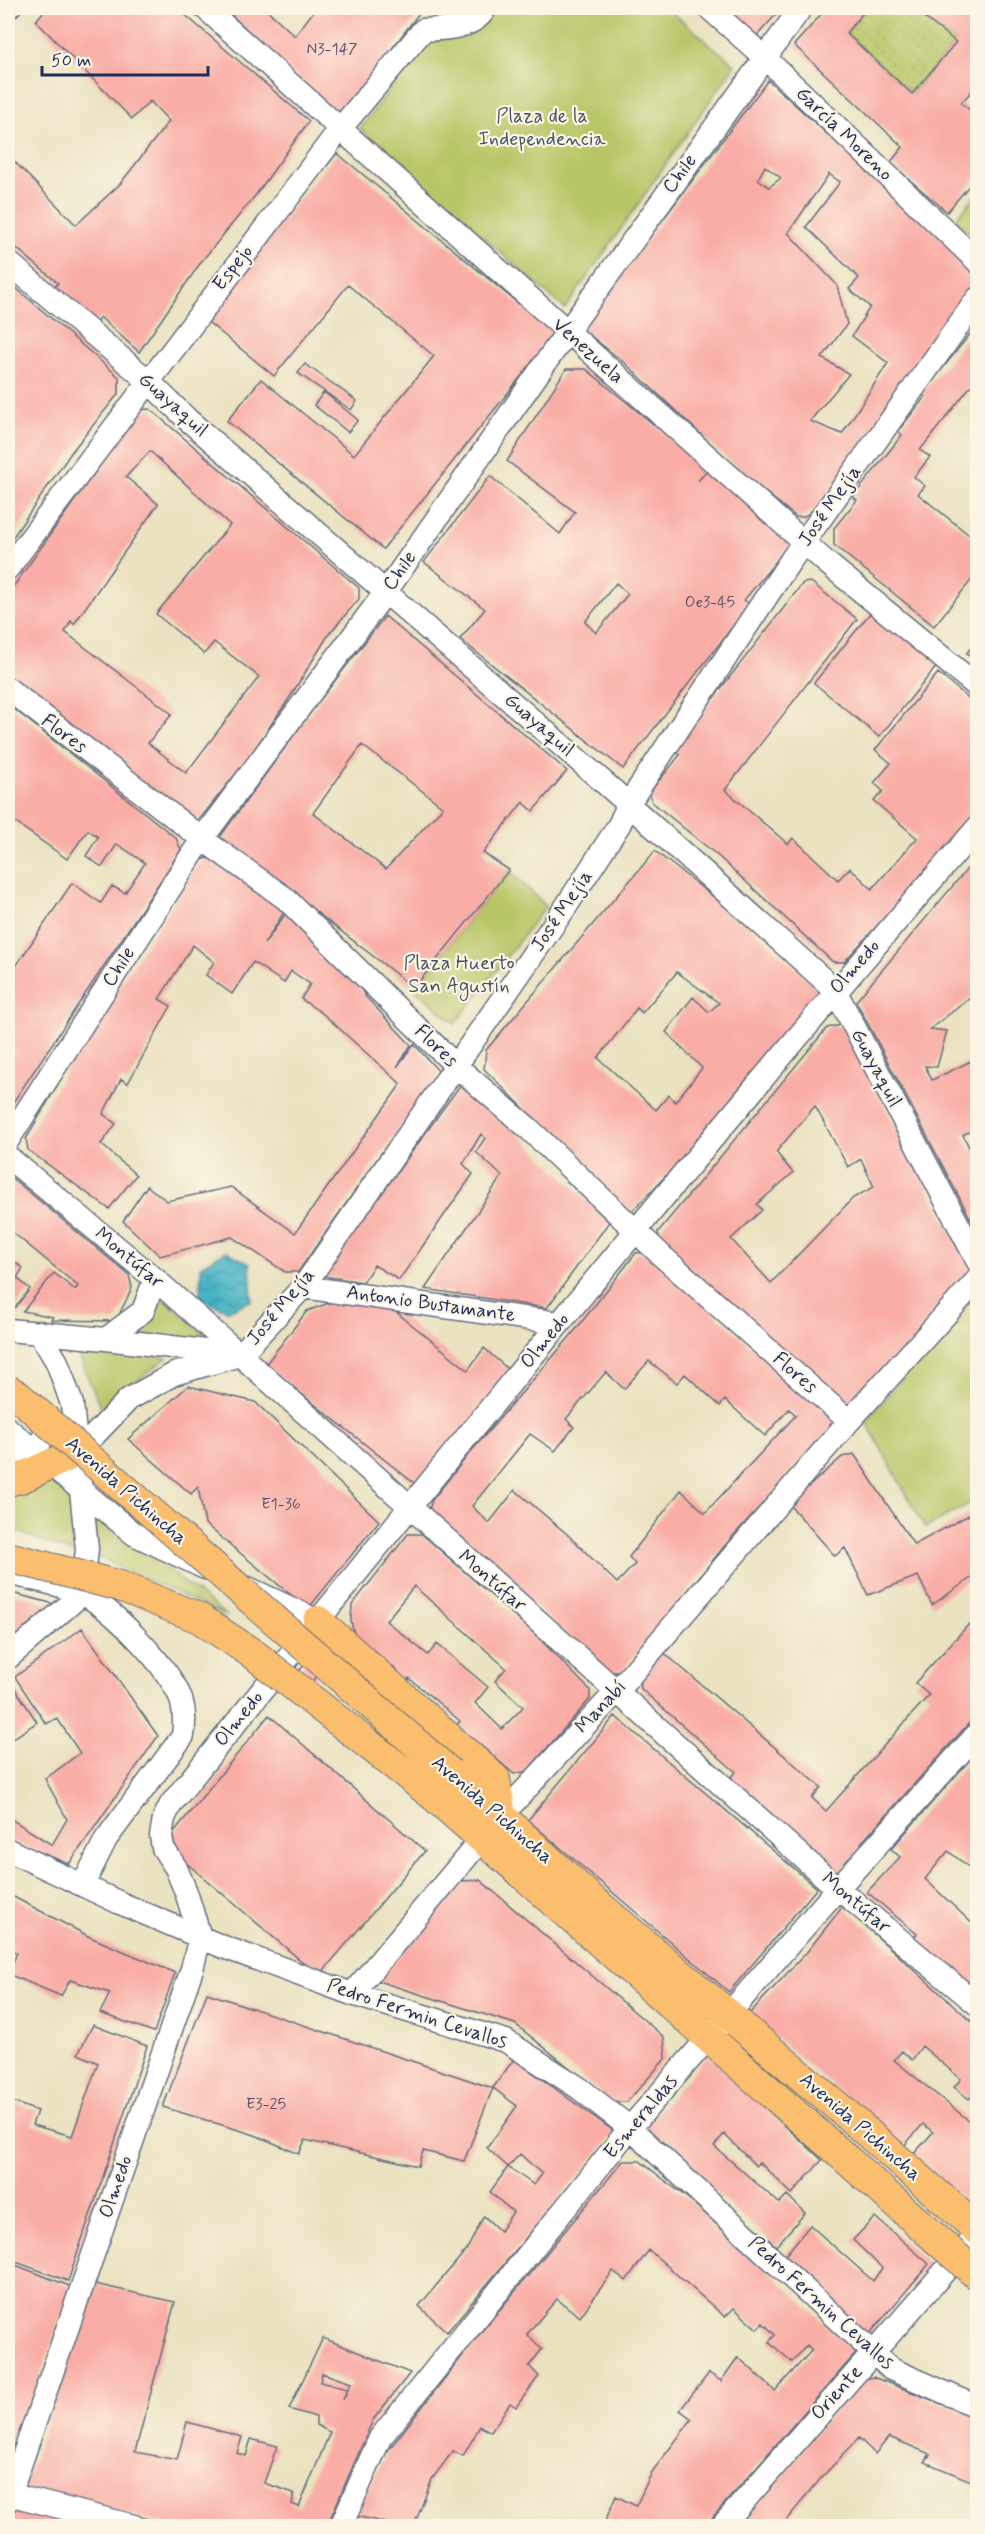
<svg xmlns="http://www.w3.org/2000/svg" width="985" height="2534" font-family="Mynerve,sans-serif">
  <style>
    .grass { fill: url(#grass-dots); stroke: #6a7a63; stroke-width: 1.5 }
    .park { fill: #b9c668; stroke: #6a7a63; stroke-width: 1.5 }
    .water { fill: url(#water-waves); stroke: #317291; stroke-width: 1.5 }
    .building { fill: #f9ada6; fill-rule: evenodd }
    .lines { fill: none; stroke-linecap: round; stroke-linejoin: round }
    .minor-casing { stroke: #636e80; stroke-width: 25 }
    .major-casing { stroke: #636e80; stroke-width: 32 }
    .minor { stroke: #fff; stroke-width: 22 }
    .major { stroke: #fbbe6e; stroke-width: 30 }
    .major-bridge-casing { stroke: #636e80; stroke-width: 32; stroke-linecap: butt }
    .major-bridge { stroke: #fbbe6e; stroke-width: 30 }
    .labels { text-anchor: middle; dominant-baseline: central; stroke-width: 4.5; stroke-linejoin: round; paint-order: stroke }
    .number-label { font-size: 16px; fill: #524e70 }
    .park-label { font-size: 20px; fill: #425560; stroke: #fcf5e5 }
    .street-label { font-size: 20px; fill: #1b2f5e; stroke: #fcf5e5 }
  </style>
  <defs>
    <pattern id="grass-dots" width="8" height="8" patternUnits="userSpaceOnUse" patternTransform="scale(1.5)"><rect width="8" height="8" fill="#b9c668"/><path d="M2 2h.1M6 6h.1" fill="none" stroke="#9eaa5d" stroke-width="1.8" stroke-linecap="round"/></pattern>
    <pattern id="water-waves" width="16" height="10" patternUnits="userSpaceOnUse" patternTransform="scale(1.5)"><rect width="16" height="10" fill="#47b4c4"/><path d="M0 5q4-4 8 0t8 0" fill="none" stroke="#3a93a2"/></pattern>
  </defs>
  <rect width="100%" height="100%" fill="#fcf5e5"/>
  <filter id="ink" filterUnits="userSpaceOnUse"><feTurbulence type="fractalNoise" baseFrequency=".0167" numOctaves="2"/><feDisplacementMap in="SourceGraphic" scale="12" xChannelSelector="R" yChannelSelector="G"/><feConvolveMatrix kernelMatrix="1 2 1 2 8 2 1 2 1" color-interpolation-filters="sRGB"/></filter>
  <filter id="wash" filterUnits="userSpaceOnUse"><feTurbulence type="fractalNoise" baseFrequency=".008" numOctaves="4" result="noise"/><feDisplacementMap in="SourceGraphic" scale="24" xChannelSelector="R" yChannelSelector="G"/><feGaussianBlur stdDeviation="1.35" result="paint"/><feColorMatrix in="noise" values="0 0 0 0 0 0 0 0 0 0 0 0 0 0 0 0 0 1.4 0 .05"/><feComposite in="paint" operator="in"/></filter>
  <g filter="url(#wash)">
    <rect width="100%" height="100%" fill="#eae2c0"/>
    <path class="grass" d="M 867,8 L 912,8 L 956,42 L 912,94 L 846,33 Z"/>
    <path class="park" d="M 450,8 L 667,8 L 735,65 L 565,309 L 360,129 Z
      M 977,193 L 977,240 L 955,220 Z
      M 509,870 L 546,906 L 455,1024 L 414,988 Z
      M 976,1293 L 977,1499 L 925,1528 L 866,1421 Z
      M 158,1295 L 219,1345 L 125,1333 Z
      M 73,1342 L 167,1358 L 101,1408 Z
      M 50,1475 C 77,1503 77,1516 78,1555 L 8,1528 L 8,1500 Z
      M 90,1508 L 227,1616 L 97,1557 Z"/>
    <path class="water" d="M 226,1251 L 250,1264 L 252,1300 L 228,1311 L 200,1299 L 201,1266 Z"/>
    <g id="blocks">
      <path class="building" d="M 8,8 L 24,8 L 8,25 Z
        M 46,8 L 177,8 L 309,121 L 255,196 L 201,262 L 139,352 L 100,317 L 93,326 L 52,290 L 58,283 L 8,241 L 8,166 L 13,160 L 76,225 L 120,184 L 169,121 L 150,101 L 132,119 L 36,21 Z
        M 224,8 L 265,8 L 295,36 L 316,8 L 423,8 L 340,117 Z
        M 718,8 L 782,8 L 754,39 Z
        M 827,8 L 867,8 L 846,33 L 912,94 L 956,42 L 912,8 L 978,8 L 978,84 L 961,103 L 978,116 L 978,175 L 947,212 L 890,163 L 903,147 L 794,45 Z
        M 768,80 L 978,272 L 978,286 L 819,506 L 803,517 L 796,517 L 742,473 L 627,365 L 581,328 ZM 765,166 L 781,178 L 769,187 L 758,179 ZM 829,174 L 840,182 L 806,227 L 859,278 L 849,289 L 870,307 L 852,336 L 888,363 L 842,434 L 810,421 L 849,374 L 822,358 L 847,324 L 837,285 L 788,233 Z
        M 337,153 L 555,334 L 383,549 L 227,421 L 261,379 L 354,455 L 434,356 L 348,285 L 274,376 L 203,318 Z
        M 8,281 L 119,377 L 119,393 L 73,450 L 8,544 Z
        M 978,324 L 978,377 L 920,450 L 930,457 L 914,477 L 925,486 L 918,494 L 978,542 L 978,572 L 934,626 L 834,545 L 834,528 L 857,500 L 853,497 L 902,435 L 898,431 L 925,397 L 922,394 Z
        M 305,364 L 357,401 L 351,410 L 298,373 Z
        M 566,369 L 586,369 L 708,469 L 698,481 L 708,470 L 793,541 L 744,600 L 750,604 L 623,769 L 460,639 L 485,609 L 424,562 L 490,476 L 560,534 L 575,512 L 507,461 ZM 616,583 L 628,594 L 596,633 L 585,622 Z
        M 324,392 L 358,420 L 348,432 L 314,405 Z
        M 150,409 L 359,588 L 359,599 L 329,634 L 288,700 L 246,761 L 195,825 L 8,675 L 8,594 L 139,410 ZM 150,451 L 230,525 L 156,614 L 204,654 L 214,642 L 259,677 L 186,773 L 148,743 L 172,714 L 65,632 L 71,621 L 74,624 L 158,504 L 126,477 Z
        M 811,582 L 857,619 L 725,790 L 788,844 L 793,838 L 838,880 L 850,868 L 872,889 L 917,838 L 874,801 L 883,791 L 874,783 L 891,763 L 875,750 L 938,673 L 978,706 L 978,815 L 844,962 L 833,962 L 718,856 L 652,802 L 650,796 L 652,789 L 680,755 L 673,750 L 803,583 Z
        M 875,607 L 941,661 L 879,737 L 814,683 Z
        M 385,616 L 567,771 L 533,811 L 523,802 L 483,853 L 509,870 L 414,988 L 220,837 L 313,709 ZM 362,745 L 443,807 L 386,869 L 313,813 Z
        M 978,639 L 978,662 L 967,653 Z
        M 8,704 L 176,838 L 181,850 L 8,1110 L 8,961 L 16,966 L 72,883 L 101,903 L 112,886 L 125,893 L 145,863 L 117,844 L 102,867 L 86,856 L 98,837 L 88,830 L 67,859 L 8,817 Z
        M 655,851 L 730,910 L 816,986 L 819,993 L 818,998 L 679,1162 L 633,1210 L 627,1210 L 484,1069 L 486,1050 ZM 677,972 L 719,1003 L 709,1012 L 693,997 L 666,1032 L 702,1068 L 675,1102 L 669,1095 L 656,1110 L 598,1058 L 637,1008 L 642,1013 Z
        M 978,856 L 978,992 L 930,1029 L 947,1031 L 937,1067 L 925,1066 L 932,1080 L 971,1061 L 978,1071 L 978,1127 L 963,1135 L 970,1149 L 978,1145 L 978,1233 L 856,1001 Z
        M 212,857 L 286,909 L 264,944 L 287,912 L 349,970 L 366,997 L 411,1045 L 397,1067 L 414,1044 L 441,1074 L 387,1145 L 298,1272 L 285,1272 L 232,1237 L 160,1256 L 123,1221 L 147,1186 L 167,1201 L 231,1187 L 295,1233 L 401,1084 L 322,1013 L 301,999 L 310,984 L 291,971 L 284,983 L 253,962 L 232,994 L 206,975 L 214,962 L 193,945 L 159,999 L 171,1006 L 128,1083 L 121,1079 L 103,1114 L 116,1124 L 101,1144 L 136,1175 L 109,1209 L 28,1150 L 26,1139 L 77,1051 L 201,860 Z
        M 841,1025 L 974,1274 L 850,1410 L 660,1242 L 658,1232 L 827,1028 ZM 815,1106 L 848,1167 L 861,1159 L 874,1187 L 853,1198 L 771,1283 L 731,1239 L 762,1210 L 757,1204 L 793,1173 L 776,1152 Z
        M 461,1084 L 469,1085 L 609,1222 L 547,1308 L 425,1289 L 502,1176 L 476,1152 L 485,1138 L 481,1134 L 463,1164 L 473,1174 L 399,1280 L 374,1265 L 363,1282 L 322,1276 Z
        M 8,1178 L 12,1178 L 129,1275 L 132,1288 L 116,1321 L 51,1320 L 53,1317 L 23,1311 L 54,1273 L 75,1290 L 78,1286 L 11,1231 L 8,1235 Z
        M 644,1252 L 832,1417 L 835,1425 L 732,1537 L 621,1672 L 608,1672 L 429,1510 L 432,1500 L 468,1455 L 569,1338 L 636,1253 ZM 649,1361 L 677,1383 L 685,1374 L 720,1406 L 725,1400 L 765,1436 L 789,1409 L 796,1415 L 705,1513 L 681,1490 L 629,1557 L 635,1564 L 617,1583 L 567,1534 L 515,1490 L 489,1523 L 472,1506 L 530,1434 L 555,1451 L 574,1427 L 566,1419 L 606,1372 L 624,1389 Z
        M 11,1260 L 23,1268 L 17,1278 L 30,1289 L 12,1311 L 8,1311 L 8,1264 Z
        M 343,1298 L 386,1304 L 468,1370 L 484,1348 L 510,1371 L 419,1487 L 265,1365 L 307,1311 Z
        M 188,1386 L 255,1402 L 379,1521 L 308,1609 L 205,1524 L 198,1487 L 191,1494 L 128,1439 Z
        M 854,1454 L 914,1545 L 978,1510 L 978,1573 L 932,1605 L 918,1576 L 868,1595 L 845,1548 L 835,1556 L 789,1504 L 842,1457 Z
        M 408,1534 L 422,1534 L 535,1634 L 590,1690 L 590,1699 L 527,1771 L 514,1774 L 457,1725 L 460,1721 L 409,1678 L 405,1683 L 356,1644 L 351,1621 L 352,1605 ZM 414,1586 L 506,1668 L 495,1681 L 523,1707 L 502,1729 L 475,1703 L 488,1687 L 437,1644 L 428,1655 L 386,1621 Z
        M 8,1592 L 58,1605 L 8,1650 Z
        M 969,1624 L 978,1631 L 978,1713 L 861,1843 L 864,1845 L 843,1870 L 835,1871 L 729,1779 L 736,1772 L 641,1689 L 640,1676 L 662,1651 L 821,1787 L 812,1798 L 826,1811 L 929,1695 L 915,1683 Z
        M 82,1628 L 158,1736 L 69,1864 L 8,1839 L 8,1817 L 52,1845 L 67,1819 L 45,1779 L 80,1753 L 57,1718 L 46,1724 L 15,1677 Z
        M 308,1660 L 321,1670 L 309,1685 L 297,1674 Z
        M 13,1685 L 37,1722 L 8,1742 L 8,1689 Z
        M 269,1715 L 425,1851 L 319,1976 L 164,1844 Z
        M 615,1716 L 817,1888 L 729,1992 L 528,1820 Z
        M 973,1756 L 978,1760 L 978,1874 L 948,1851 L 925,1879 L 978,1929 L 978,1990 L 912,1939 L 917,1934 L 867,1892 L 900,1857 L 891,1849 Z
        M 480,1880 L 664,2037 L 666,2058 L 627,2102 L 611,2101 L 515,2024 L 378,1981 L 460,1881 Z
        M 8,1894 L 90,1937 L 175,1973 L 154,2032 L 100,2013 L 110,1993 L 70,1980 L 61,1996 L 8,1974 L 17,1953 L 8,1948 Z
        M 843,1906 L 978,2027 L 978,2089 L 969,2099 L 954,2087 L 961,2079 L 922,2046 L 912,2060 L 902,2051 L 894,2060 L 978,2128 L 978,2212 L 913,2155 L 933,2132 L 923,2124 L 903,2147 L 749,2014 L 806,1953 Z
        M 207,1993 L 493,2088 L 514,2059 L 615,2132 L 447,2332 L 419,2306 L 467,2249 L 484,2216 L 500,2231 L 513,2212 L 490,2192 L 508,2167 L 534,2185 L 542,2174 L 520,2154 L 508,2167 L 487,2148 L 517,2106 L 493,2088 L 464,2161 L 423,2151 L 418,2166 L 305,2140 L 299,2154 L 255,2135 L 163,2107 Z
        M 93,2025 L 147,2046 L 68,2281 L 8,2259 L 8,2100 L 37,2111 L 32,2125 L 72,2136 L 98,2063 L 78,2054 Z
        M 708,2055 L 822,2160 L 792,2194 L 759,2162 L 756,2166 L 724,2134 L 714,2146 L 779,2203 L 787,2195 L 805,2213 L 776,2246 L 643,2129 Z
        M 623,2161 L 640,2161 L 690,2200 L 857,2352 L 705,2526 L 603,2526 L 616,2496 L 636,2506 L 652,2472 L 692,2419 L 680,2410 L 709,2373 L 721,2381 L 738,2357 L 775,2391 L 812,2350 L 807,2345 L 792,2362 L 769,2342 L 775,2335 L 763,2323 L 757,2329 L 734,2308 L 725,2317 L 649,2250 L 626,2281 L 613,2271 L 580,2317 L 557,2299 L 527,2334 L 542,2349 L 529,2366 L 539,2376 L 516,2407 L 510,2403 L 491,2432 L 480,2426 L 463,2456 L 453,2451 L 432,2479 L 414,2526 L 386,2526 L 387,2523 L 356,2516 L 386,2453 L 482,2331 Z
        M 875,2217 L 929,2264 L 867,2337 L 783,2258 L 810,2225 L 873,2281 L 882,2268 L 853,2240 Z
        M 8,2262 L 72,2287 L 8,2467 Z
        M 95,2284 L 175,2302 L 135,2452 L 177,2460 L 187,2422 L 242,2437 L 237,2453 L 246,2456 L 251,2439 L 277,2446 L 264,2483 L 294,2493 L 292,2504 L 299,2507 L 330,2432 L 316,2425 L 316,2417 L 289,2409 L 323,2338 L 410,2373 L 373,2420 L 327,2526 L 177,2526 L 23,2489 ZM 322,2373 L 351,2383 L 343,2400 L 347,2389 L 320,2382 Z
        M 873,2377 L 978,2418 L 978,2484 L 925,2462 L 930,2454 L 889,2437 L 875,2454 L 859,2438 L 822,2477 L 783,2524 L 786,2526 L 733,2526 L 861,2380 Z
        M 17,2505 L 91,2526 L 10,2526 Z"/>
    </g>
  </g>
  <g filter="url(#ink)">
    <use href="#blocks" fill-opacity="0" stroke="#636e80" stroke-width="1.5"/>
    <g class="lines">
      <g class="minor-casing">
        <path id="minor" d="M 205,8 L 827,563 L 978,687
          M 709,8 L 764,57 L 978,262
          M 8,262 L 147,380 L 187,419 L 616,793 L 835,990 L 978,1262
          M 8,568 L 340,129 L 423,30 C 442,29 476,29 485,8
          M 8,689 L 209,844 L 285,898 L 456,1066 L 527,1127 L 662,1256 L 849,1421
          M 8,1140 L 202,839 L 387,590 L 567,332 L 801,8
          M 8,1157 L 155,1279 L 828,1880 L 978,2005
          M 303,1287 L 559,1323
          M 8,1330 L 106,1339 L 143,1311 L 155,1279
          M 106,1339 L 230,1354
          M 8,1429 L 134,1534 L 205,1568
          M 79,1451 L 129,1399 L 174,1374 L 240,1355 L 303,1287 L 565,908 L 619,825 L 629,803 L 791,560 L 978,298
          M 8,1460 L 33,1451 L 41,1441
          M 8,1573 C 29,1579 63,1584 83,1594 C 114,1610 162,1661 178,1692 C 185,1706 185,1720 183,1736 L 106,1839 L 83,1885
          M 248,1588 L 318,1621
          M 8,1658 L 82,1594 L 87,1549 L 72,1404 L 57,1362 L 39,1332
          M 8,1850 L 120,1903 L 221,1946 L 352,1994 L 506,2041 L 579,2088 L 630,2128 L 891,2369 L 978,2407
          M 352,1994 L 501,1816 L 617,1691 L 849,1421 L 978,1279
          M 8,2494 L 134,2526
          M 8,2500 L 192,1969 L 200,1937 L 186,1892 L 176,1868 L 163,1848 L 161,1836 L 164,1818 L 171,1804 C 435,1474 700,1146 978,827
          M 341,2526 L 380,2438 L 630,2128 L 838,1888 L 978,1733
          M 722,2526 L 978,2233"/>
      </g>
      <g class="major-casing">
        <path id="major" d="M 8,1481 L 21,1478 L 79,1451
          M 318,1621 L 495,1779 L 501,1816
          M 450,1773 L 501,1816 L 589,1897 L 845,2113 L 978,2230
          M 434,1796 L 827,2142"/>
      </g>
      <use href="#minor" class="minor"/>
      <use href="#major" class="major"/>
      <g class="major-bridge-casing">
        <path id="major-bridge" d="M 8,1390 L 18,1396 L 450,1773
          M 8,1557 L 120,1586 L 199,1618 L 256,1656 L 434,1796
          M 827,2142 L 978,2276"/>
      </g>
      <use href="#major-bridge" class="major-bridge"/>
    </g>
  </g>
  <g class="labels">
    <g class="number-label">
      <text x="332" y="49">N3-147</text>
      <text x="710" y="602">Oe3-45</text>
      <text x="281" y="1504">E1-36</text>
      <text x="266" y="2104">E3-25</text>
    </g>
    <g class="park-label">
      <text x="542" y="116">Plaza de la<tspan x="542" dy="23">Independencia</tspan></text>
      <text x="459" y="963">Plaza Huerto<tspan x="459" dy="23">San Agustín</tspan></text>
    </g>
    <g class="street-label">
      <text transform="translate(844 134) rotate(44)">García Moreno</text>
      <text transform="translate(680 174) rotate(-54)">Chile</text>
      <text transform="translate(233 268) rotate(-52)">Espejo</text>
      <text transform="translate(588 351) rotate(42)">Venezuela</text>
      <text transform="translate(173 405) rotate(42)">Guayaquil</text>
      <text transform="translate(830 506) rotate(-55)">José Mejía</text>
      <text transform="translate(400 571) rotate(-55)">Chile</text>
      <text transform="translate(539 725) rotate(41)">Guayaquil</text>
      <text transform="translate(64 734) rotate(37)">Flores</text>
      <text transform="translate(562 911) rotate(-56)">José Mejía</text>
      <text transform="translate(119 967) rotate(-57)">Chile</text>
      <text transform="translate(855 967) rotate(-49)">Olmedo</text>
      <text transform="translate(436 1046) rotate(44)">Flores</text>
      <text transform="translate(876 1068) rotate(62)">Guayaquil</text>
      <text transform="translate(129 1258) rotate(40)">Montúfar</text>
      <text transform="translate(431 1304) rotate(8)">Antonio Bustamante</text>
      <text transform="translate(281 1307) rotate(-50)">José Mejía</text>
      <text transform="translate(545 1341) rotate(-51)">Olmedo</text>
      <text transform="translate(795 1373) rotate(41)">Flores</text>
      <text transform="translate(126 1491) rotate(41)">Avenida Pichincha</text>
      <text transform="translate(492 1581) rotate(41)">Montúfar</text>
      <text transform="translate(601 1707) rotate(-47)">Manabí</text>
      <text transform="translate(239 1719) rotate(-51)">Olmedo</text>
      <text transform="translate(492 1810) rotate(41)">Avenida Pichincha</text>
      <text transform="translate(856 1903) rotate(40)">Montúfar</text>
      <text transform="translate(417 2014) rotate(18)">Pedro Fermin Cevallos</text>
      <text transform="translate(641 2117) rotate(-50)">Esmeraldas</text>
      <text transform="translate(860 2127) rotate(41)">Avenida Pichincha</text>
      <text transform="translate(116 2187) rotate(-71)">Olmedo</text>
      <text transform="translate(821 2303) rotate(42)">Pedro Fermin Cevallos</text>
      <text transform="translate(837 2393) rotate(-48)">Oriente</text>
    </g>
  </g>
  <rect width="985" height="2534" fill="none" stroke="#fcf5e5" stroke-width="30"/>
  <path d="M42 66v9h166v-9" fill="none" stroke="#1b2f5e" stroke-width="3"/>
  <text x="51" y="66" font-size="18" fill="#1b2f5e" stroke="#fcf5e5" stroke-width="4.5" paint-order="stroke">50 m</text>
</svg>
